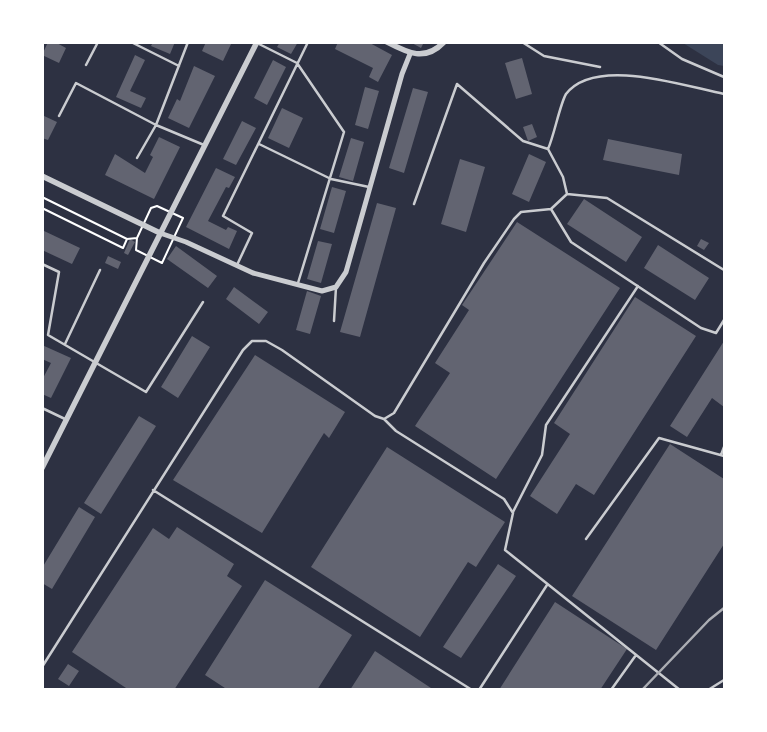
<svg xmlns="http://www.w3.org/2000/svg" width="767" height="732" font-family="'Sofia Sans Condensed',sans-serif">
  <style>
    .green { fill: #3c4559 }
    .building { fill: #626471 }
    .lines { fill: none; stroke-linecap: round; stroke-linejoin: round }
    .path { stroke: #fff; stroke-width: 2 }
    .service { stroke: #caccd0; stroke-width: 2.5 }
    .minor { stroke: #caccd0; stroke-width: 5 }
    .tertiary { stroke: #caccd0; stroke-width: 5.5 }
    .rail { stroke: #abadb3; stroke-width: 2.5 }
  </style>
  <rect width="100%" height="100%" fill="#2d3142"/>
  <path class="green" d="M 683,43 L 724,43 L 724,66 L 718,65 Z"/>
  <path class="building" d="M 48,42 L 55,42 L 66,48 L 59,63 L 42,55 Z
    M 153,42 L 175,42 L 170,54 L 151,46 Z
    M 206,42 L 232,42 L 223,61 L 202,51 Z
    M 280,42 L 298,42 L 291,54 L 277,47 Z
    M 338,42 L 368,42 L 392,55 L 378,82 L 369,77 L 373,68 L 335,49 Z
    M 410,42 L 424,42 L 421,48 Z
    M 135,55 L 145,60 L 130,91 L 146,98 L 141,108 L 116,97 Z
    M 522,58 L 532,94 L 516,99 L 505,63 Z
    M 273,60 L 286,67 L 267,105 L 254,98 Z
    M 194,66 L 215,76 L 189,128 L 168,118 L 177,99 L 180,101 Z
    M 365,87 L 379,91 L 368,129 L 355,125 Z
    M 413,88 L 428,92 L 404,173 L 389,168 Z
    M 282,108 L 303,118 L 289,148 L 268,138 Z
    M 42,115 L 57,122 L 48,140 L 42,138 Z
    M 242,121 L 256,128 L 236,165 L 223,159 Z
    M 532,124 L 537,137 L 528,141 L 523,127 Z
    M 159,137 L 180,147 L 154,199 L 105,175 L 115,154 L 145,173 L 153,157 L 150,155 Z
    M 351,138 L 364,142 L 353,181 L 339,177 Z
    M 608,139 L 682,154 L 679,175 L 603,160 Z
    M 529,154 L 546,162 L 529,202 L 512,194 Z
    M 460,159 L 485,167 L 466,232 L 441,224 Z
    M 216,168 L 235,177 L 229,188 L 226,187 L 208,221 L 226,230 L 228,227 L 237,231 L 229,249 L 186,227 Z
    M 332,187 L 346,191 L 334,233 L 320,229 Z
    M 584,199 L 642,237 L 626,262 L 567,224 Z
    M 377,203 L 396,208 L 360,337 L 340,332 Z
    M 517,222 L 620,288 L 496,479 L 415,426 L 450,373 L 435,363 L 469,310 L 462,305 Z
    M 42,230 L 80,248 L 72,264 L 42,250 Z
    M 130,239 L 135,242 L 128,255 L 124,253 Z
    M 701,239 L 709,243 L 704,250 L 697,246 Z
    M 318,241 L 332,244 L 321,283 L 307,279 Z
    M 658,245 L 709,278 L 695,300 L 644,268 Z
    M 176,246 L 217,276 L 208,288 L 167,259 Z
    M 108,256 L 121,262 L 118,269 L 105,263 Z
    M 234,287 L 268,312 L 259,324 L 226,299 Z
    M 307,291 L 321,296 L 310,334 L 296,330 Z
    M 635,297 L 696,336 L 594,495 L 576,484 L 557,514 L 530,496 L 570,434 L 554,423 Z
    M 192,336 L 210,347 L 178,398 L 161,387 Z
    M 724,341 L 724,407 L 712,398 L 687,437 L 670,426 Z
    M 42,345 L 71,358 L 51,398 L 42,394 L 42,380 L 51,363 L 42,359 Z
    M 255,355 L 345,412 L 329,438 L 324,433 L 262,533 L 173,480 Z
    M 139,416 L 156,426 L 101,514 L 84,503 Z
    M 670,444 L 724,479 L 724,544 L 656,650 L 572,596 Z
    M 387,447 L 505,522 L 476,567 L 468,562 L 420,637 L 311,567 Z
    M 79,507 L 95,517 L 52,589 L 42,583 L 42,568 Z
    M 177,527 L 234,564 L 227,576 L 242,586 L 174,690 L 129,690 L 72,652 L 153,528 L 169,539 Z
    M 498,564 L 516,576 L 461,658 L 443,647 Z
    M 265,580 L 352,635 L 317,690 L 228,690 L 205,675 Z
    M 555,602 L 627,649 L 600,690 L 499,690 Z
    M 375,651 L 434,690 L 350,690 Z
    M 68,664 L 79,671 L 69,686 L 58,679 Z"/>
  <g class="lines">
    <path class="path" d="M 42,197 L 127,239 L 123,248 L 42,208
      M 157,206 L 183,218 L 162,263 L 136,250 L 137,238 L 151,208 Z
      M 127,239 L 137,238"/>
    <path class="service" d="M 131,42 L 179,66
      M 522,42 L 544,56 L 600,67
      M 658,42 L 682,59 L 724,77
      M 257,43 L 297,63 L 344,132 L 298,283
      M 86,65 L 98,42
      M 59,116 L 76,83 L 156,125 L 188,42
      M 259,144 L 331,179 L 369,187
      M 137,158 L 156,125 L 204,145
      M 567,194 L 563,177 L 548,149 C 554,136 560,104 566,94 C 595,56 684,86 724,94
      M 567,194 L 551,209 L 571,242 L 701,328 L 716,333 L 724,320
      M 567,194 L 607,198 L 724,270
      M 414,204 L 457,84 L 523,141 L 548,149
      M 42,264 L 59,272 L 48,335 L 146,392 L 203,302
      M 237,265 L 252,233 L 223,216 L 308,42
      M 334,321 L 336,287
      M 65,344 L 100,270
      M 42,408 L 65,419
      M 384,419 L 396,431 L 504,499 L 513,513 L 505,550 L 680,690
      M 721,455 L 724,447
      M 153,490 L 472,690
      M 513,512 L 542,455 L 546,425 L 638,286
      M 586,539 L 659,438 L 724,456
      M 42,667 L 243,350 L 252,341 L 266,341 L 282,350 L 375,416 L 384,419 L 394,413 L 484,263 L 514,219 L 521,212 L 551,209
      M 479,690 L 547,585
      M 611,690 L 636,655
      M 708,690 L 724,680"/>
    <path class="minor" d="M 160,233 L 186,242 L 253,273 L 322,291 L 336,287 L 346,272 L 402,74 L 410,54"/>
    <path class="tertiary" d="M 387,42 C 408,53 425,62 444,42
      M 42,176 L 160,233
      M 42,468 L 257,42"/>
    <path class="rail" d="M 642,690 L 709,620 L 724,608"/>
  </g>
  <rect width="767" height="732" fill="none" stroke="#ffffff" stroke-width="88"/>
</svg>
